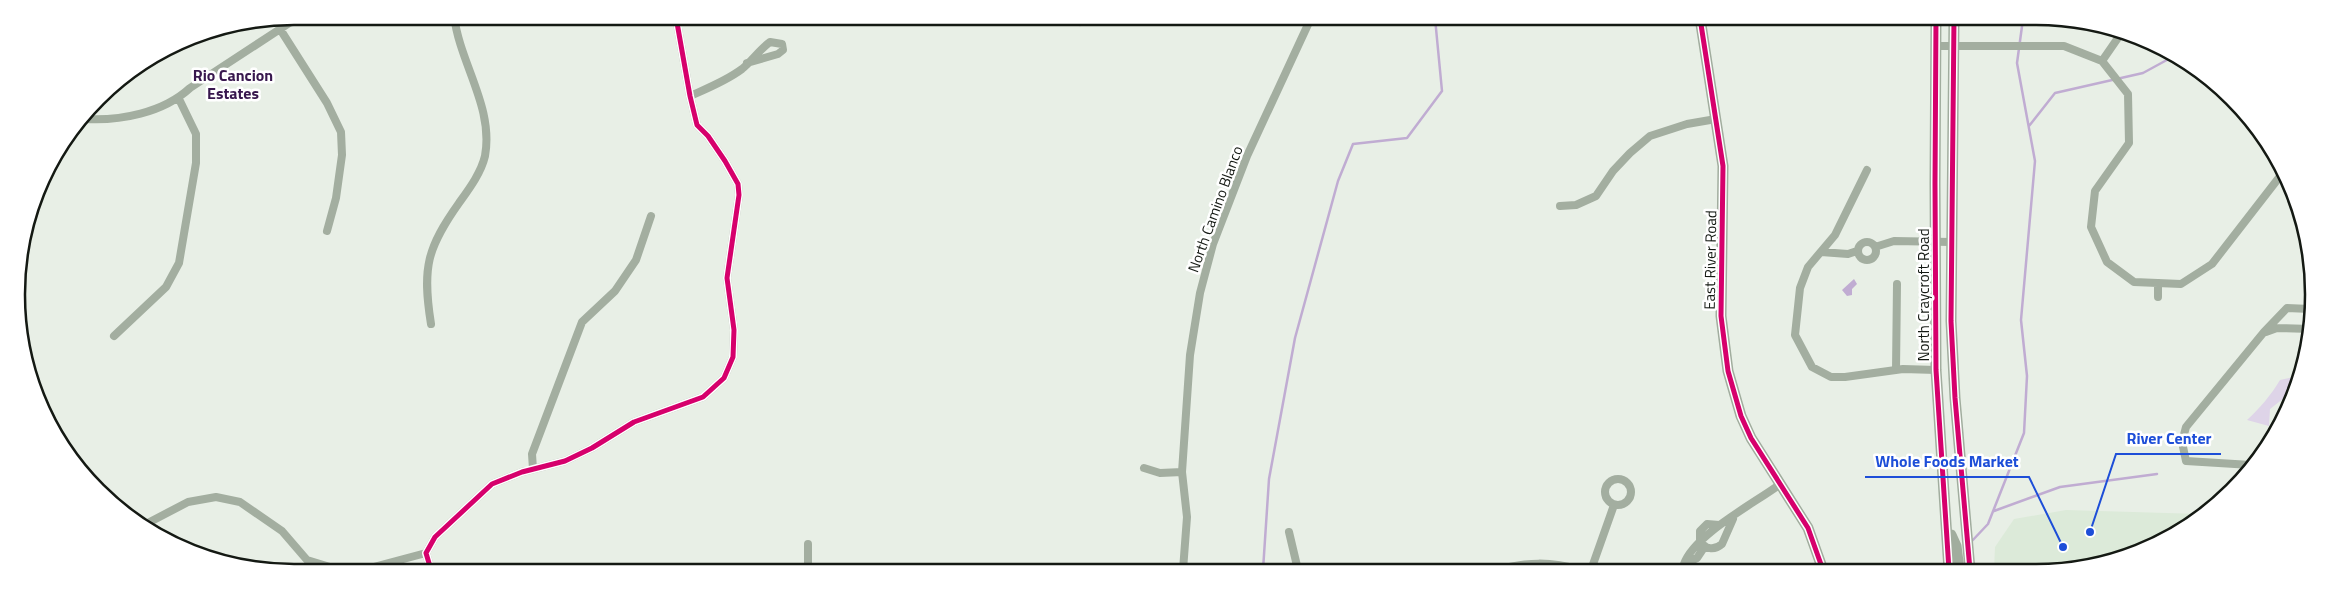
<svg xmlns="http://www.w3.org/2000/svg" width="2330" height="589" font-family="'Titillium Web',sans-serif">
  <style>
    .built { fill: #dcead9 }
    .green { fill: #ded4e8 }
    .water { fill: #c0acd2 }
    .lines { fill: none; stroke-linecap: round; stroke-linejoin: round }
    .stream { stroke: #c0acd2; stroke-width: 2.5 }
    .street { stroke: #a3aea0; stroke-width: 8 }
    .secondary { stroke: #a1ad9e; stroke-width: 11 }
    .cycleway-casing { stroke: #fff; stroke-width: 8 }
    .cycleway { stroke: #d6006c; stroke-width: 5 }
    .labels { text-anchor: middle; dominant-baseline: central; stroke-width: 5; stroke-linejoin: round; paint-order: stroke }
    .street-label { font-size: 15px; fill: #141913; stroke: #fff }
    .neighbourhood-label { font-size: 16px; font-weight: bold; fill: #38174e; stroke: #fff }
    .rim { fill: none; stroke: #141913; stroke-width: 2.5 }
    .leader { fill: none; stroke: #1d4ed8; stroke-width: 2 }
    .callout-dot { fill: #1d4ed8; stroke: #fff; stroke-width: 2 }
    .callout-label { font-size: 16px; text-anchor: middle; font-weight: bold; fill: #1d4ed8; stroke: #fff; stroke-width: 5; stroke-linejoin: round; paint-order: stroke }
  </style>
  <rect width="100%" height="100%" fill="#e8efe6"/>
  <path class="built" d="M 2066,510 L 2200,514 L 2158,544 L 2072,570 L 1994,570 L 1995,547 L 2014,519 Z"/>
  <path class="green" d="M 2298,376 L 2291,398 L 2284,398 L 2270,409 L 2269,426 L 2247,420 C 2260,408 2271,395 2280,380 Z"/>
  <path class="water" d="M 1854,279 L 1857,284 L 1852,289 L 1852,295 L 1847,296 L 1842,290 Z"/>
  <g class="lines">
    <path class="stream" d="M 2029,126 L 2055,93 L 2143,73 L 2176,55
      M 1994,511 L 2060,487 L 2157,474
      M 1971,542 L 1988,524 L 2024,433 L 2027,376 L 2021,320 L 2035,161 L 2017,63 L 2023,19
      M 1263,570 L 1269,479 L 1295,338 L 1338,181 L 1353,144 L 1407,138 L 1442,91 L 1435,18"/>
    <path class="street" d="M 1080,22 L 1085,17
      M 280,29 L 327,103 L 341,132 L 342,155 L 336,198 L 327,231
      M 1936,46 L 2064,46 L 2102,61 L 2128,94 L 2129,143 L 2095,191 L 2091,227 L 2107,262 L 2134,282 L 2181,284 L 2212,264 L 2281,175
      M 2102,61 L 2120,35
      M 690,96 C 708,88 726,81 742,69 C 752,61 759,50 770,42 L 782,44 L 783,50 L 778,54 L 747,63
      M 85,119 C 120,121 163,113 190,88 L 300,16
      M 1867,170 L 1835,235 L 1808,267 L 1800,288 L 1795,335 L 1812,367 L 1831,377 L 1845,377 L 1903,369 L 1936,370
      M 1560,206 L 1576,205 L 1596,196 L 1613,171 L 1630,153 L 1650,136 L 1687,124 L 1716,119
      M1858 251a9 9 0 1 1 18 0a9 9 0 1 1-18 0Z
      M 1875,247 L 1894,241 L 1951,242
      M 1821,252 L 1848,254 L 1857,251
      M 2158,297 L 2158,283
      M 431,324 C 422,268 427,248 459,203 C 469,189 481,173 485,156 C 494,107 460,64 454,16
      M 2266,332 L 2277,328 L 2311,329
      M 114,336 L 166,287 L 179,263 L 196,163 L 196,134 L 179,99
      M 1896,370 L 1897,284
      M 2251,465 L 2186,461 L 2182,442 L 2186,427 L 2264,332 L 2287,308 L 2310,309
      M 1144,468 L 1160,473 L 1182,472
      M 533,469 L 532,454 L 582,322 L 615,291 L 636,260 L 651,216
      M1605 492a13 13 0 1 1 26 0a13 13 0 1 1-26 0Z
      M 144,525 L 188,502 L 216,497 L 240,502 L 282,531 L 307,560 L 330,567 L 366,569 L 426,553
      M 1719,525 L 1707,524 L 1700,531 L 1700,541 C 1705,549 1714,551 1722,544 L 1733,519
      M 1289,532 L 1298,570
      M 808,544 L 808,570
      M 1705,546 L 1697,558 L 1684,564 C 1694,535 1753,504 1779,485
      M 431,570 L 426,553 L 435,537 L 492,484 L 522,472 L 565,461 L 592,448 L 634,422 L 703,397 L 724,378 L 733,357 L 734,330 L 727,278 L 739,195 L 738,184 L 725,161 L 708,136 L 697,125 L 690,96 L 676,17
      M 1183,570 L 1187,517 L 1182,472 L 1190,355 L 1200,293 L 1213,244 L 1247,156 L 1311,18
      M 1497,570 C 1526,562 1551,561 1580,570
      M 1591,570 L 1614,505"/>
    <path class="secondary" d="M 1700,18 L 1723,166 L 1721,316 L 1728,371 L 1741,416 L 1751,438 L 1808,528 L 1823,570
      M 1936,18 L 1935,183 L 1936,370 L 1949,570
      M 1954,19 L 1951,321 L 1955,398 L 1970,570
      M 1951,535 L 1956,546 L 1959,570"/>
    <g class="cycleway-casing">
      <path id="cycleway" d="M 1700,18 L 1723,166 L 1721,316 L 1728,371 L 1741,416 L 1751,438 L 1808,528 L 1823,570
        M 1936,18 L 1935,183 L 1936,370 L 1949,570
        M 1954,19 L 1951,321 L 1955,398 L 1970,570
        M 431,570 L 426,553 L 435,537 L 492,484 L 522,472 L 565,461 L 592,448 L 634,422 L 703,397 L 724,378 L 733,357 L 734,330 L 727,278 L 739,195 L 738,184 L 725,161 L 708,136 L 697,125 L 690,96 L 676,17"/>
    </g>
    <use href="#cycleway" class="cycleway"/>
  </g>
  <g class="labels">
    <g class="street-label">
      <text transform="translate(1215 209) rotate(-70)">North Camino Blanco</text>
      <text transform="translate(1710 260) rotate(-89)">East River Road</text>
      <text transform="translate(1923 295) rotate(-90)">North Craycroft Road</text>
    </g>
    <g class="neighbourhood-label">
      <text x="233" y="75">Rio Cancion<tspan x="233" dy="18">Estates</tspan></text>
    </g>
  </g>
  <path d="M0 0H2330V589H0ZM294 25H2036A269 269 0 0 1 2305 294V295A269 269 0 0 1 2036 564H294A269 269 0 0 1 25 295V294A269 269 0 0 1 294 25Z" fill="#fff" fill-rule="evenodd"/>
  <path class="rim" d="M294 25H2036A269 269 0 0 1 2305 294V295A269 269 0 0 1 2036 564H294A269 269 0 0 1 25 295V294A269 269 0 0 1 294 25Z"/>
  <path class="leader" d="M2090 532L2116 454H2221M2063 547L2029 477H1865"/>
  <g class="callout-dot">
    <circle cx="2090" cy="532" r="5"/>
    <circle cx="2063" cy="547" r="5"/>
  </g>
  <g class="callout-label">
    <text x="2169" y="444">River Center</text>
    <text x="1947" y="467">Whole Foods Market</text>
  </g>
</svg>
